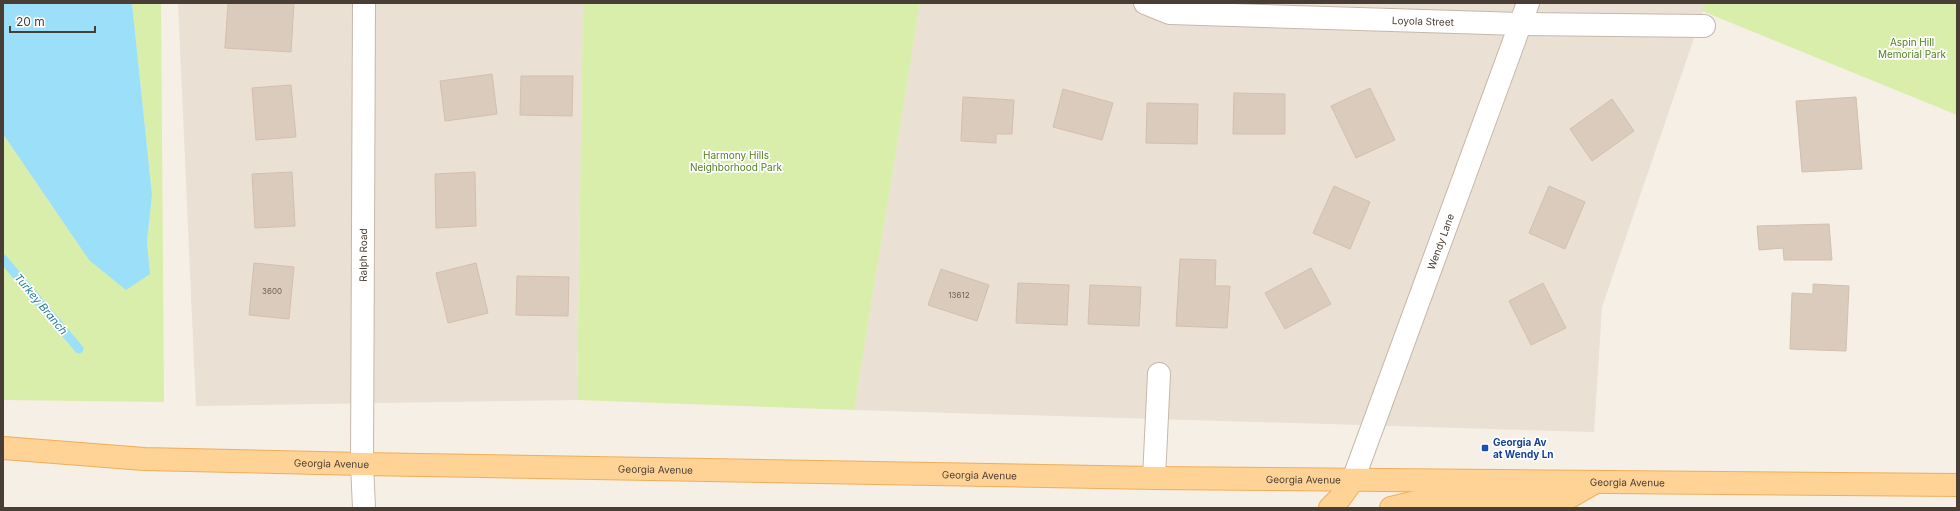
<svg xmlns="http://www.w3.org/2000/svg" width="1960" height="511" font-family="Inter,sans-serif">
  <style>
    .residential { fill: #eae0d4 }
    .green { fill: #d9eeab }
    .water { fill: #9cdff8 }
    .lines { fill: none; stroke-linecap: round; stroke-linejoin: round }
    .stream { stroke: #9cdff8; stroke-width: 9 }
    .building { fill: #dbcbbd; stroke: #d4bfad }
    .minor-casing { stroke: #c5b8ab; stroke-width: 24 }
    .major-casing { stroke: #f1ae59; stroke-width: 24 }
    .minor { stroke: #fff; stroke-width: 22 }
    .major { stroke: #ffd295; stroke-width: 22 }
    .transit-dot { fill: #1a4fb4; stroke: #fff; stroke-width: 1.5 }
    .labels { text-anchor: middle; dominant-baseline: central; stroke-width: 3.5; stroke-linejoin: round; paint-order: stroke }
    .number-label { font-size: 8px; fill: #6e6157 }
    .street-label { font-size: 10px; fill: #493e35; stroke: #fff }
    .park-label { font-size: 10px; fill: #538121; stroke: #fff }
    .transit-label { font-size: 10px; font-weight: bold; fill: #164399; stroke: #fff; text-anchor: start }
    .water-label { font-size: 11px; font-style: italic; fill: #1e799e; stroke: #fff }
  </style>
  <rect width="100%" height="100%" fill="#f5efe6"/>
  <path class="residential" d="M 178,3 L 583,3 L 577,400 L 196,406 Z
    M 920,3 L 1706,3 L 1602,307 L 1594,432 L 854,410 Z"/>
  <path class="green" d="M 132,3 L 161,3 L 164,402 L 3,400 L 3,134 L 89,260 L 150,274 L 147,242 L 152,195 Z
    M 583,3 L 920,3 L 854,410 L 577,400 Z
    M 1706,3 L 1957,3 L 1957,115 L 1702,11 Z"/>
  <path class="water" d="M 3,3 L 132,3 L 152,195 L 147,242 L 150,274 L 126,290 L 89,260 L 3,134 Z"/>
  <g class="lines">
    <path class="stream" d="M 3,259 L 79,349"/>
  </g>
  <path class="building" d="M 228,3 L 294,3 L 291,52 L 225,48 Z
    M 492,74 L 497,114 L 445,121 L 440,81 Z
    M 521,76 L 573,76 L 572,116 L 520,115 Z
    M 291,85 L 296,137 L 256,140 L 252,88 Z
    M 1370,88 L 1395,140 L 1356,158 L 1331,106 Z
    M 1063,89 L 1113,103 L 1102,140 L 1053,127 Z
    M 1234,93 L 1285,94 L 1285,134 L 1233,134 Z
    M 963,97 L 1014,100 L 1012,134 L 996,134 L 996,143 L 961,141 Z
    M 1856,97 L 1862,169 L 1802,172 L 1796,101 Z
    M 1612,99 L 1634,131 L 1592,161 L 1570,129 Z
    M 1147,103 L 1198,104 L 1197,144 L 1146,143 Z
    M 292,172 L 295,226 L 255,228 L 252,174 Z
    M 475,172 L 476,226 L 436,228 L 435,174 Z
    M 1334,186 L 1370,202 L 1350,249 L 1313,233 Z
    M 1549,186 L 1585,202 L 1565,249 L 1529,233 Z
    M 1829,224 L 1832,260 L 1784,260 L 1783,248 L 1759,250 L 1757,226 Z
    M 1180,259 L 1216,260 L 1215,286 L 1230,286 L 1227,328 L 1176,326 Z
    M 254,263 L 294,267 L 289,319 L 249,315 Z
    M 476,263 L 488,313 L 448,323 L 436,273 Z
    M 1311,268 L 1331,304 L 1285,329 L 1265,293 Z
    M 941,269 L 989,285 L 977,321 L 928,305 Z
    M 517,276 L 569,277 L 568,316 L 516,315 Z
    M 1018,283 L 1069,285 L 1067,325 L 1016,323 Z
    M 1543,283 L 1566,328 L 1531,345 L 1509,301 Z
    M 1813,284 L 1849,286 L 1846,351 L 1790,349 L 1792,293 L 1813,294 Z
    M 1090,285 L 1141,287 L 1139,326 L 1088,324 Z"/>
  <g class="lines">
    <g class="minor-casing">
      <g id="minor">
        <path id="s1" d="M 1145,3 L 1170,13 L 1520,24 L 1704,26"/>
        <path d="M 1154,478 L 1159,374"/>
        <path id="s2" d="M 1353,480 L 1528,3"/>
        <path id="s3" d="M 364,508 L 362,464 L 364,3"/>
      </g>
    </g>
    <g class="major-casing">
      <g id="major">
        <path id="s4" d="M 3,448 L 144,459 L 362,464 L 1154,478 L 1957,485"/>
        <path d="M 1330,508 L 1340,498 L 1353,480"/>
        <path d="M 1391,508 L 1416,502 L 1561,502 L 1594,483"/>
      </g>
    </g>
    <use href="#minor" class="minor"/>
    <use href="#major" class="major"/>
  </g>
  <rect class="transit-dot" x="1481" y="444" width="8" height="8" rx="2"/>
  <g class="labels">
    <g class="number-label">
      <text x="272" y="291">3600</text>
      <text x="959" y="295">13612</text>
    </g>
    <g class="street-label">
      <text stroke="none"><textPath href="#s1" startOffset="280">Loyola Street</textPath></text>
      <text stroke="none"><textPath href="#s2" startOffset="254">Wendy Lane</textPath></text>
      <text stroke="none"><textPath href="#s3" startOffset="253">Ralph Road</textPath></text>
      <text stroke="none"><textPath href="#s4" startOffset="329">Georgia Avenue</textPath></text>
      <text stroke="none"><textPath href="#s4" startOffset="653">Georgia Avenue</textPath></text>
      <text stroke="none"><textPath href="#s4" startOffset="977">Georgia Avenue</textPath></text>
      <text stroke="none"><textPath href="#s4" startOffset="1301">Georgia Avenue</textPath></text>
      <text stroke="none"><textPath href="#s4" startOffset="1625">Georgia Avenue</textPath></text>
    </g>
    <g class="park-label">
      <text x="1912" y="42">Aspin Hill<tspan x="1912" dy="12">Memorial Park</tspan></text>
      <text x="736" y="155">Harmony Hills<tspan x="736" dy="12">Neighborhood Park</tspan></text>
    </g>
    <g class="transit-label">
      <text x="1493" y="442">Georgia Av<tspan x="1493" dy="12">at Wendy Ln</tspan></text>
    </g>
    <g class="water-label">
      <text transform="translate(41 304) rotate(50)">Turkey Branch</text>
    </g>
  </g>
  <rect width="1960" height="511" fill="none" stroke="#493e35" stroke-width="8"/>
  <path d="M10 26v6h85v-6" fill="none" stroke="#493e35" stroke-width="2"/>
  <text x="16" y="26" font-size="12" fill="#493e35" stroke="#ffffff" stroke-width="3" paint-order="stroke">20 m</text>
</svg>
